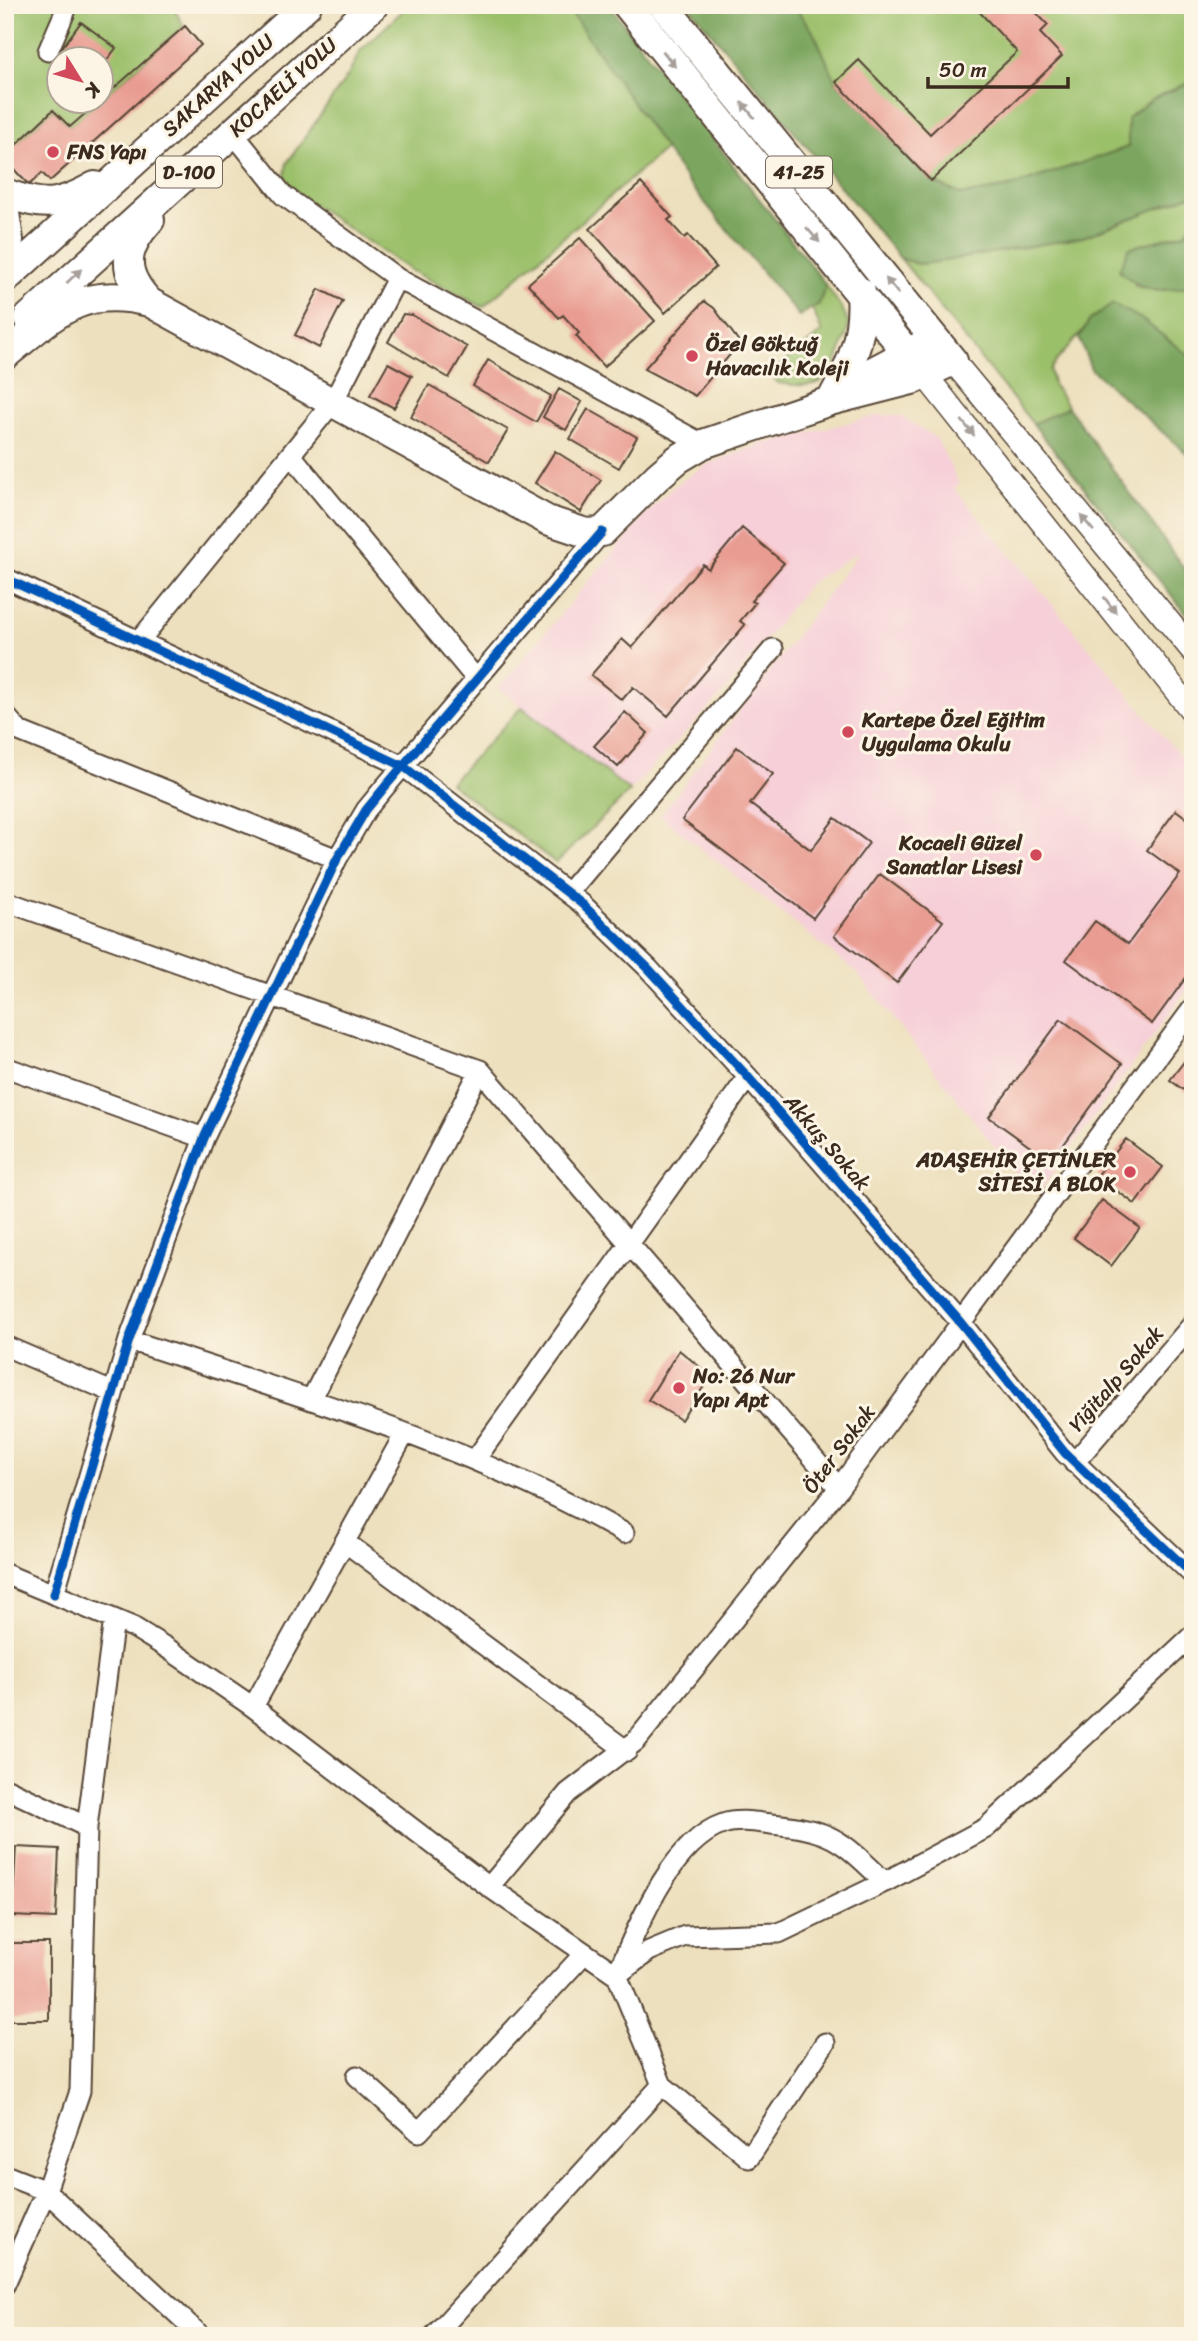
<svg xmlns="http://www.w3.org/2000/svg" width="1198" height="2341" font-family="Sriracha,sans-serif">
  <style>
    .built { fill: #f6cfd8 }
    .green { fill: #9bc06b; stroke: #6b7544; stroke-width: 2 }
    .forest { fill: #7ca65f; stroke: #5c683e; stroke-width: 2 }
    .building { fill: #e99c92 }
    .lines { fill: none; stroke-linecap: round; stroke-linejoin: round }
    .minor-casing { stroke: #564536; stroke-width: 23 }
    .major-casing { stroke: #564536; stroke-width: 26 }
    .highway-casing { stroke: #564536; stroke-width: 32 }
    .minor { stroke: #fff; stroke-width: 19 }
    .major { stroke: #fff; stroke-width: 23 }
    .highway { stroke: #fff; stroke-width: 28 }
    .cycleway-casing { stroke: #fcf5e5; stroke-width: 13 }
    .cycleway { stroke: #0057b8; stroke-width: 9 }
    .oneway { fill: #a79f9a }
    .poi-dot { fill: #d1495b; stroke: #fcf5e5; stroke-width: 2.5 }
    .labels { text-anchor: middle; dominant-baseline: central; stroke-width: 6; stroke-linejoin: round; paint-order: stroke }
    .shield { fill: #fcf5e5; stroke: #75675a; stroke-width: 2 }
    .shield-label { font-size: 19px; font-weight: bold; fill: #3b2a1e }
    .street-label { font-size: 21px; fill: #3b2a1e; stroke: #fcf5e5 }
    .poi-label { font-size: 21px; font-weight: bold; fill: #3b2a1e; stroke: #fcf5e5; text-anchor: start }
  </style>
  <rect width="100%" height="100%" fill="#fcf5e5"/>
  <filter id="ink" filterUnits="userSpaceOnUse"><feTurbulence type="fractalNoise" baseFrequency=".0143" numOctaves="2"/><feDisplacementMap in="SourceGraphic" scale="14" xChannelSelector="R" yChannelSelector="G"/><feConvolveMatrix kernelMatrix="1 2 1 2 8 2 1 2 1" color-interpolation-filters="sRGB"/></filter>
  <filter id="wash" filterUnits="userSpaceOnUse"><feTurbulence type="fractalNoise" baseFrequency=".00686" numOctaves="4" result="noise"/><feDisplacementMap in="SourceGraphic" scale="28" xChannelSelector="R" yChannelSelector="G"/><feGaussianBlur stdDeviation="1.57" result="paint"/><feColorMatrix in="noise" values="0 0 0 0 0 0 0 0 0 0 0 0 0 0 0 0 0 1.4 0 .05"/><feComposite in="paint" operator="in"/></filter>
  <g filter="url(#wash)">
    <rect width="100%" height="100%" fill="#ede0be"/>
    <path class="built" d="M 880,415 L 901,416 L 937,439 L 959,484 L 954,488 L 1193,771 L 1193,981 L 1040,1191 L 1029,1190 L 857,973 L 660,816 L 861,550 L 810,583 L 725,691 L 630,791 L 498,688 L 644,516 L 677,484 L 708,464 L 759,445 Z"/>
    <path class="green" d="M 5,5 L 172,5 L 184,26 L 102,99 L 102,60 L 60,60 L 60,102 L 99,102 L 70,127 L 53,110 L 5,155 Z
      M 409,5 L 566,5 L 665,149 L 483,307 L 410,270 L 288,188 L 285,174 L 287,163 L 349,74 L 360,51 Z
      M 793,5 L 1193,5 L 1193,81 L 1152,99 L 1129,147 L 1010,187 L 962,195 L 931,181 L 836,82 L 814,33 Z
      M 1193,194 L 1193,224 L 1185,233 L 1129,248 L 1135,286 L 1157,291 L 1193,286 L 1193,359 L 1140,318 L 1090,320 C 1079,339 1062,351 1050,370 L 1053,384 L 1068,407 L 1033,424 L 900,258 L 918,264 L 938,262 L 1083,237 Z
      M 826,285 C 833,297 846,310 848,324 C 849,332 843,342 841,350 C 829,388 813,388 778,383 L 772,376 L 775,369 L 822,332 L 812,308 L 819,304 Z
      M 522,707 L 630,791 L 556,863 L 450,783 Z"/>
    <path class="forest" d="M 566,5 L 609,5 L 826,285 L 819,304 L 799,316 L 686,180 Z
      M 688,5 L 793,5 L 814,33 L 836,82 L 931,181 L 962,195 L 1010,187 L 1128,147 L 1128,118 L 1152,99 L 1193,81 L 1193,194 L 1083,237 L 938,262 L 918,264 L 900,258 Z
      M 1193,224 L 1193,286 C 1159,291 1145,295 1119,270 L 1129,248 L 1185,233 Z
      M 1113,304 L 1140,318 L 1193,359 L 1193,459 L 1091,369 L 1079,338 L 1090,320 Z
      M 1068,407 L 1193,581 L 1193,622 L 1033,424 Z"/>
    <g id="blocks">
      <path class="building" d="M 973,5 L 1029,5 L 1048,25 L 1040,33 L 1062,56 L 931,181 L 836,82 L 859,60 L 930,134 L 1017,52 Z
        M 81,22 L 116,48 L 102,67 L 102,60 L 67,60 L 58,53 Z
        M 185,26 L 201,45 L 50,181 L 42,173 L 29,185 L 5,160 L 5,155 L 53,110 L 70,127 Z
        M 641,183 L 672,217 L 668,220 L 684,238 L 688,235 L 716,267 L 665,313 L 590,229 Z
        M 580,238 L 655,321 L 604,367 L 576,336 L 579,333 L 563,315 L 559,318 L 528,284 Z
        M 319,289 L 343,301 L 319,348 L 295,335 Z
        M 704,301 L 714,308 L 740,343 L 695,396 L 644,369 Z
        M 403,314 L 412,315 L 467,347 L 449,378 L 388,342 Z
        M 488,360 L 551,396 L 536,422 L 473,386 Z
        M 388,363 L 412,376 L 394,408 L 370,395 Z
        M 429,385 L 508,430 L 489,462 L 411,417 Z
        M 559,389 L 582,402 L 566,430 L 543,417 Z
        M 588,409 L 637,437 L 619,468 L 570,439 Z
        M 555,451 L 601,480 L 581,512 L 535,483 Z
        M 742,528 L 784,563 L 751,601 L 755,603 L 740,621 L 745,625 L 668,716 L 633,687 L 622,700 L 591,675 L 622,639 L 632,648 L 703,564 L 708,569 Z
        M 625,712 L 648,733 L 618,767 L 594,746 Z
        M 737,747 L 773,774 L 750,804 L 811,850 L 835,818 L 869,843 L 813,918 L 682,820 Z
        M 1176,810 L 1193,823 L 1193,968 L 1152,1024 L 1066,960 L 1095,921 L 1128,944 L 1180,874 L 1147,850 Z
        M 880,874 L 943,921 L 897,983 L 834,936 Z
        M 1061,1019 L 1122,1064 L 1051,1162 L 989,1117 Z
        M 1193,1050 L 1193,1097 L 1170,1080 Z
        M 1126,1139 L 1163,1167 L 1135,1204 L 1097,1176 Z
        M 1102,1200 L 1140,1228 L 1111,1266 L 1074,1238 Z
        M 679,1350 L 711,1376 L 681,1420 L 648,1400 Z
        M 16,1847 L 59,1849 L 56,1918 L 12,1916 Z
        M 9,1943 L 49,1943 L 49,2020 L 9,2020 Z"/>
    </g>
  </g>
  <g filter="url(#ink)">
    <use href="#blocks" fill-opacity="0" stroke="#564536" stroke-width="2"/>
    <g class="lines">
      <g class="minor-casing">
        <path id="minor" d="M 48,51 L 68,5
          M 233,133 L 283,195 L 397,278 L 703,444
          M 291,455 L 477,680
          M 5,578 L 403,766 L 582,904 L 648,968 L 748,1077 L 961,1323 L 1065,1453 L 1193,1575
          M 140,640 L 333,402 L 397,278
          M 5,715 L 19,731 L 337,859
          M 568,893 L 773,649
          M 5,901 L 480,1070 L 839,1488
          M 5,1067 L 204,1138
          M 129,1340 C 296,1395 470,1445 624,1533
          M 5,1346 L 112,1392
          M 311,1400 L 480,1070
          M 475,1460 L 748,1077
          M 1074,1463 L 1193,1324
          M 345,1542 L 627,1751
          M 5,1574 L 133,1627 L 167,1648 L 253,1707 L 489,1887 L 617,1975 L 662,2085 L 434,2336
          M 54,1594 L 129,1340 L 204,1138 L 337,859 L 366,810 L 384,788 L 602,532
          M 253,1707 L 404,1435
          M 5,1788 L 87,1827 L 80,2091 L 46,2191 L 5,2284
          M 87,1827 L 114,1619
          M 489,1887 L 568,1793 L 636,1741 L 839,1488 L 1193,1008
          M 617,1974 C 637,1928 671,1842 723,1824 C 737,1819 755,1822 771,1824 C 832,1829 842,1841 885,1882
          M 617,1975 L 649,1951 L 685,1936 L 779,1933 L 885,1882 L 986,1828 L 1193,1635
          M 357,2076 L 419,2132 L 583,1955
          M 662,2085 L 749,2158 L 825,2043
          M 5,2175 L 46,2191 L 201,2336"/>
      </g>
      <g class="major-casing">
        <path id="major" d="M 953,361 L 1193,651
          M 925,375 L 1193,712"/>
      </g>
      <g class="highway-casing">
        <path id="highway" d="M 627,5 L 925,375
          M 5,193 C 44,207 58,207 95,186
          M 5,213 L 9,240 L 5,257
          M 5,279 L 307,5
          M 149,302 C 121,272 123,250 150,220
          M 28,318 L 374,5
          M 5,355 C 56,314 80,285 149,302 L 547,520 L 586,533 L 602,532 L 658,476 L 678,459 L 703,444 L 830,401 L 912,380 L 953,361 L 663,5
          M 841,393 L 866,375 L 923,345
          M 834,395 C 854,361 864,331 861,292"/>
      </g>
      <use href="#minor" class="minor"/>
      <use href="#major" class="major"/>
      <use href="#highway" class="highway"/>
      <g class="cycleway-casing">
        <path id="cycleway" d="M 5,578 L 403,766 L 582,904 L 648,968 L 748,1077 L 961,1323 L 1065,1453 L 1193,1575
          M 54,1594 L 129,1340 L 204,1138 L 337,859 L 366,810 L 384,788 L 602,532"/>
      </g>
      <use href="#cycleway" class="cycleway"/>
    </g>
    <defs><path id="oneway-solid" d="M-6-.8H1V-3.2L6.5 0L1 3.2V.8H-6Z" transform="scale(1.75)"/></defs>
    <g class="oneway">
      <use href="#oneway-solid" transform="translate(669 59) rotate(52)"/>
      <use href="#oneway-solid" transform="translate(748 110) rotate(-129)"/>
      <use href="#oneway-solid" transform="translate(813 235) rotate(49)"/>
      <use href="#oneway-solid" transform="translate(74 276) rotate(-43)"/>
      <use href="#oneway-solid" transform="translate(892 286) rotate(-129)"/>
      <use href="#oneway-solid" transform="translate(968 428) rotate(51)"/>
      <use href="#oneway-solid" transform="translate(1087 523) rotate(-130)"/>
      <use href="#oneway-solid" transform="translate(1110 605) rotate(53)"/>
    </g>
  </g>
  <g class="poi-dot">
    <circle cx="53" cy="152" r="7"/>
    <circle cx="692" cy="356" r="7"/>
    <circle cx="848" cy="732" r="7"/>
    <circle cx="1036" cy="855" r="7"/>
    <circle cx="1130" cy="1172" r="7"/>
    <circle cx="679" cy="1388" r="7"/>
  </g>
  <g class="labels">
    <g class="shield">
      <rect x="156" y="156.5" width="66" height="31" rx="5"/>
      <rect x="766" y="156.5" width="66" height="31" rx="5"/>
    </g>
    <g class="shield-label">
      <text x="189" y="172">D-100</text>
      <text x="799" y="172">41-25</text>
    </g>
    <g class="street-label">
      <text transform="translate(218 85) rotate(-42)">SAKARYA YOLU</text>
      <text transform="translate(283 87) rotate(-42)">KOCAELİ YOLU</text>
      <text transform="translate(827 1142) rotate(49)">Akkuş Sokak</text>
      <text transform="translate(1116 1379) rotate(-49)">Yiğitalp Sokak</text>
      <text transform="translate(839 1449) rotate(-53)">Öter Sokak</text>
    </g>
    <g class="poi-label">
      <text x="67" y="152">FNS Yapı</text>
      <text x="706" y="344">Özel Göktuğ<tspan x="706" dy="24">Havacılık Koleji</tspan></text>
      <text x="862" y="720">Kartepe Özel Eğitim<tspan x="862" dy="24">Uygulama Okulu</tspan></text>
      <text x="1022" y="843" text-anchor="end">Kocaeli Güzel<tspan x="1022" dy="24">Sanatlar Lisesi</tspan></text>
      <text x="1116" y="1160" text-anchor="end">ADAŞEHİR ÇETİNLER<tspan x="1116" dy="24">SİTESİ A BLOK</tspan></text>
      <text x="693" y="1376">No: 26 Nur<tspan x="693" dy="24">Yapı Apt</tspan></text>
    </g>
  </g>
  <rect width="1198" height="2341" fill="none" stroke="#fcf5e5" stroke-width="28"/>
  <g transform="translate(80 80) rotate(127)"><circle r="33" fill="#fcf5e5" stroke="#afa495" stroke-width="2"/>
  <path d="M0-5L12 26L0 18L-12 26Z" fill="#d1495b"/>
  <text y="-10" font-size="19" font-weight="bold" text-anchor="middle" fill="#3b2a1e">K</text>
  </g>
  <path d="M928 77v10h140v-10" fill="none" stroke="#3b2a1e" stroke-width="3.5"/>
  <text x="939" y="77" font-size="21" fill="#3b2a1e" stroke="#fcf5e5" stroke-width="5" paint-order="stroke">50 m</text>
</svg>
